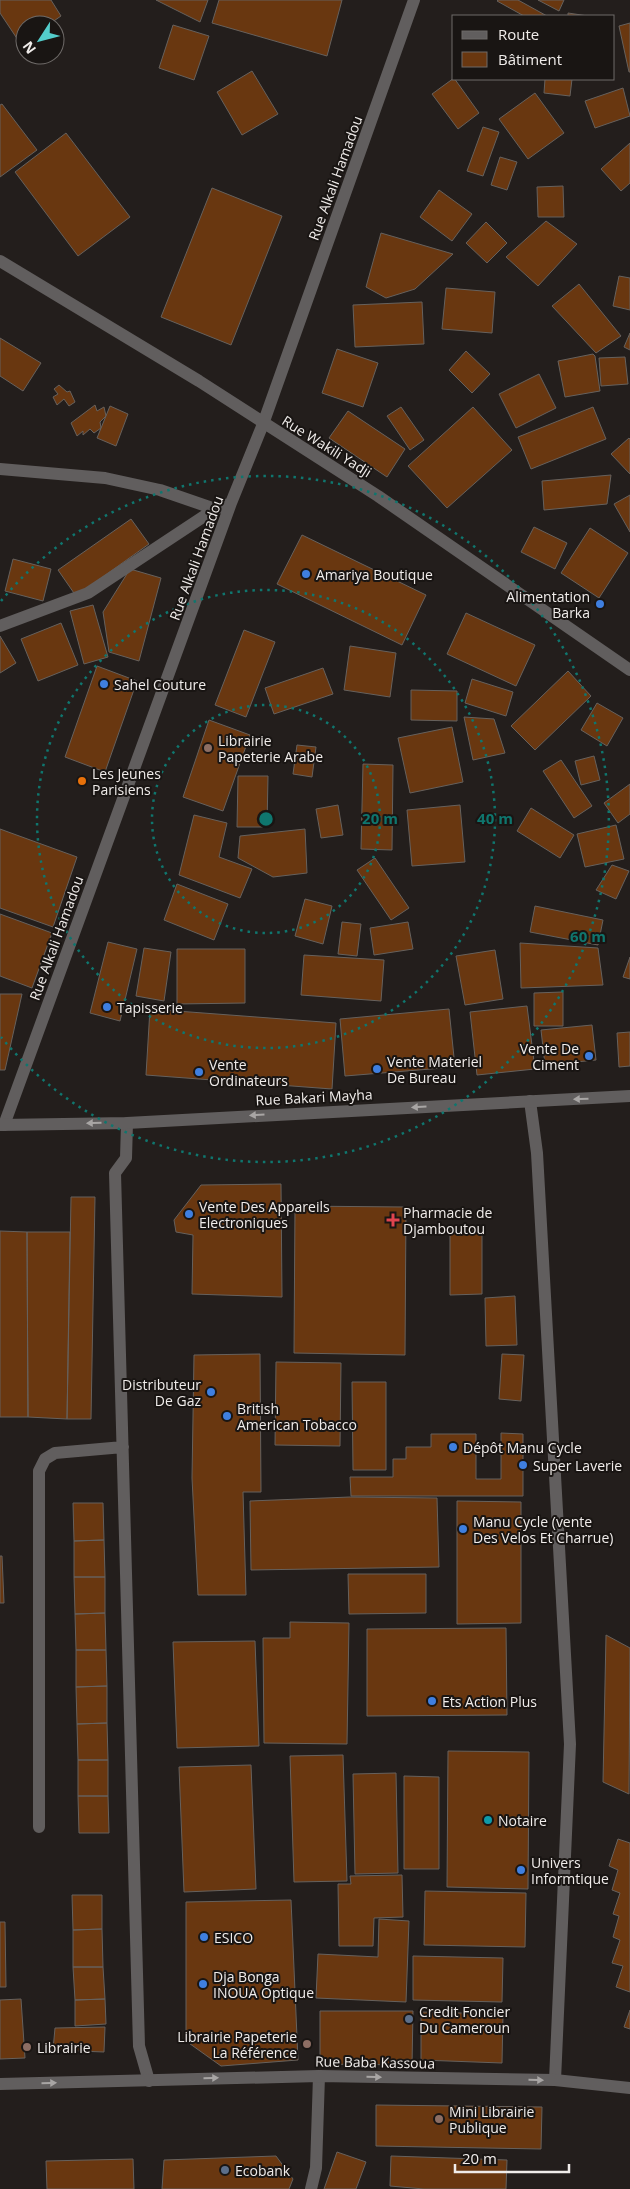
<svg xmlns="http://www.w3.org/2000/svg" width="630" height="2189" font-family="'Open Sans',sans-serif">
  <style>
    .building { fill: #693710; stroke: #66615d }
    .lines { fill: none; stroke-linecap: round; stroke-linejoin: round }
    .minor { stroke: #615e5e; stroke-width: 12 }
    .tertiary { stroke: #615e5e; stroke-width: 12 }
    .oneway { fill: #a8a5a4 }
    .ring { fill: none; stroke: #0f766e; stroke-width: 2.5; stroke-dasharray: 2.5 5 }
    .shop-dot { fill: #3f7fe0; stroke: #191513; stroke-width: 2 }
    .education-dot { fill: #8d6e63; stroke: #191513; stroke-width: 2 }
    .food-dot { fill: #e8710a; stroke: #191513; stroke-width: 2 }
    .health-dot { fill: #e0444e; stroke: #191513; stroke-width: 2 }
    .culture-dot { fill: #0f9aa8; stroke: #191513; stroke-width: 2 }
    .service-dot { fill: #5c6f8a; stroke: #191513; stroke-width: 2 }
    .labels { text-anchor: middle; dominant-baseline: central; stroke-width: 4; stroke-linejoin: round; paint-order: stroke }
    .street-label { font-size: 14px; fill: #f0ecea; stroke: #191513 }
    .poi-label { font-size: 14px; fill: #f0ecea; stroke: #191513; text-anchor: start }
    .centre { fill: #0f766e; stroke: #191513; stroke-width: 2.5 }
    .ring-label { font-size: 15px; text-anchor: middle; font-weight: bold; fill: #0f766e; stroke: #191513; stroke-width: 4; stroke-linejoin: round; paint-order: stroke }
  </style>
  <rect width="100%" height="100%" fill="#231e1c"/>
  <path class="building" d="M 0,0 L 51,0 L 61,16 L 48,25 L 25,25 L 25,40 L 20,43 L 0,13 Z
    M 156,0 L 208,0 L 200,22 Z
    M 219,0 L 342,0 L 327,56 L 212,23 Z
    M 498,0 L 518,0 L 547,16 L 524,16 L 497,1 Z
    M 538,0 L 564,0 L 559,11 Z
    M 568,13 L 588,16 L 568,16 Z
    M 630,23 L 630,72 L 629,72 L 619,26 Z
    M 173,25 L 209,36 L 194,80 L 159,68 Z
    M 252,71 L 278,114 L 242,135 L 217,92 Z
    M 454,78 L 479,113 L 458,129 L 432,94 Z
    M 545,79 L 572,79 L 570,96 L 544,93 Z
    M 623,88 L 630,116 L 595,128 L 585,101 Z
    M 535,93 L 564,133 L 528,159 L 499,119 Z
    M 2,104 L 37,150 L 0,177 L 0,105 Z
    M 483,127 L 499,132 L 483,176 L 467,171 Z
    M 66,133 L 130,217 L 78,256 L 15,172 Z
    M 630,143 L 630,183 L 621,191 L 601,169 Z
    M 500,157 L 517,162 L 507,190 L 491,185 Z
    M 563,186 L 564,217 L 538,217 L 537,187 Z
    M 212,188 L 282,216 L 231,345 L 161,317 Z
    M 439,190 L 472,214 L 452,241 L 420,217 Z
    M 546,221 L 577,244 L 538,286 L 506,257 Z
    M 486,222 L 507,243 L 487,263 L 466,243 Z
    M 381,233 L 453,254 L 415,289 L 386,298 L 366,287 Z
    M 619,276 L 630,278 L 630,310 L 613,306 Z
    M 579,284 L 621,336 L 596,353 L 552,306 Z
    M 446,288 L 495,292 L 492,333 L 442,329 Z
    M 422,302 L 424,344 L 355,347 L 353,305 Z
    M 630,333 L 630,350 L 624,347 Z
    M 0,338 L 41,363 L 23,391 L 0,376 Z
    M 337,349 L 378,363 L 363,407 L 322,393 Z
    M 466,351 L 490,374 L 472,393 L 449,370 Z
    M 593,354 L 595,356 L 600,391 L 565,397 L 558,361 Z
    M 625,357 L 628,384 L 601,386 L 599,358 Z
    M 539,374 L 556,408 L 516,428 L 499,394 Z
    M 59,385 L 67,392 L 70,391 L 75,402 L 69,406 L 64,399 L 57,405 L 53,397 L 58,394 L 54,389 Z
    M 95,405 L 97,411 L 104,407 L 106,416 L 100,422 L 101,428 L 94,433 L 90,429 L 83,435 L 83,431 L 77,436 L 71,423 Z
    M 110,406 L 128,414 L 116,446 L 97,438 Z
    M 401,407 L 424,440 L 410,450 L 387,416 Z
    M 473,407 L 512,450 L 447,508 L 408,466 Z
    M 593,407 L 606,439 L 531,469 L 518,437 Z
    M 348,411 L 405,449 L 387,477 L 329,438 Z
    M 629,438 L 630,439 L 630,474 L 611,454 Z
    M 611,475 L 607,504 L 544,510 L 542,481 Z
    M 630,495 L 630,532 L 614,504 Z
    M 131,519 L 149,544 L 76,596 L 58,570 Z
    M 534,527 L 567,543 L 555,569 L 521,552 Z
    M 590,528 L 628,553 L 599,598 L 561,573 Z
    M 302,535 L 426,595 L 402,645 L 277,584 Z
    M 13,559 L 51,569 L 43,601 L 5,591 Z
    M 130,569 L 161,578 L 139,661 L 109,652 L 103,612 Z
    M 93,605 L 108,657 L 84,664 L 70,611 Z
    M 466,613 L 535,645 L 516,686 L 447,654 Z
    M 61,623 L 78,665 L 38,681 L 21,639 Z
    M 244,630 L 275,642 L 246,717 L 215,705 Z
    M 0,636 L 16,663 L 0,673 Z
    M 350,646 L 396,653 L 390,697 L 344,690 Z
    M 97,666 L 137,681 L 105,772 L 65,757 Z
    M 323,668 L 333,694 L 274,714 L 265,688 Z
    M 568,671 L 591,696 L 535,750 L 511,726 Z
    M 472,679 L 513,692 L 506,716 L 465,703 Z
    M 411,690 L 457,691 L 457,721 L 411,720 Z
    M 597,703 L 623,718 L 607,746 L 581,730 Z
    M 464,717 L 494,719 L 505,753 L 473,760 Z
    M 209,720 L 250,735 L 223,811 L 183,797 Z
    M 452,727 L 463,782 L 410,793 L 398,738 Z
    M 297,745 L 316,747 L 312,777 L 293,774 Z
    M 594,756 L 600,780 L 581,785 L 575,761 Z
    M 561,760 L 592,806 L 574,818 L 543,771 Z
    M 363,764 L 393,765 L 392,850 L 361,849 Z
    M 238,776 L 268,776 L 267,827 L 237,827 Z
    M 630,784 L 630,814 L 618,823 L 604,803 Z
    M 338,805 L 343,835 L 321,838 L 316,809 Z
    M 460,805 L 465,862 L 412,866 L 407,810 Z
    M 531,808 L 574,835 L 560,858 L 517,831 Z
    M 194,815 L 227,823 L 219,857 L 252,869 L 240,898 L 179,875 Z
    M 616,825 L 624,859 L 585,867 L 577,834 Z
    M 0,829 L 77,857 L 53,927 L 0,908 Z
    M 305,829 L 307,873 L 273,877 L 238,858 L 240,836 Z
    M 375,858 L 409,908 L 391,920 L 357,870 Z
    M 612,865 L 629,871 L 616,899 L 596,890 Z
    M 177,884 L 228,904 L 214,940 L 164,920 Z
    M 305,899 L 332,906 L 323,944 L 295,936 Z
    M 535,906 L 603,920 L 598,945 L 530,932 Z
    M 0,914 L 52,933 L 32,988 L 0,976 Z
    M 342,922 L 361,924 L 357,956 L 338,954 Z
    M 408,922 L 413,949 L 374,955 L 370,928 Z
    M 108,942 L 137,949 L 120,1021 L 90,1013 Z
    M 520,943 L 598,948 L 603,985 L 521,988 Z
    M 144,948 L 171,952 L 164,1001 L 136,996 Z
    M 177,949 L 245,949 L 245,1003 L 177,1004 Z
    M 495,950 L 503,999 L 465,1005 L 456,956 Z
    M 304,955 L 384,960 L 381,1001 L 301,995 Z
    M 630,957 L 630,979 L 623,977 Z
    M 563,992 L 563,1026 L 534,1026 L 534,993 Z
    M 0,994 L 22,994 L 5,1070 L 0,1070 Z
    M 527,1006 L 535,1069 L 477,1075 L 470,1012 Z
    M 150,1009 L 336,1023 L 332,1089 L 146,1075 Z
    M 449,1009 L 455,1067 L 345,1076 L 340,1019 Z
    M 592,1025 L 596,1060 L 545,1065 L 541,1030 Z
    M 630,1032 L 630,1066 L 619,1067 L 617,1033 Z
    M 281,1184 L 282,1297 L 192,1294 L 193,1235 L 176,1232 L 174,1220 L 201,1185 Z
    M 71,1197 L 95,1197 L 91,1419 L 67,1419 Z
    M 295,1206 L 406,1207 L 405,1355 L 294,1353 Z
    M 450,1230 L 482,1230 L 482,1294 L 450,1295 Z
    M 0,1231 L 27,1232 L 28,1417 L 0,1417 Z
    M 27,1232 L 70,1232 L 67,1419 L 28,1417 Z
    M 515,1296 L 517,1345 L 486,1346 L 485,1298 Z
    M 260,1354 L 261,1492 L 243,1492 L 246,1595 L 198,1595 L 192,1478 L 194,1355 Z
    M 502,1354 L 524,1355 L 521,1401 L 499,1399 Z
    M 276,1362 L 341,1363 L 340,1446 L 275,1445 Z
    M 352,1382 L 386,1382 L 386,1470 L 353,1470 Z
    M 501,1433 L 523,1434 L 523,1496 L 351,1496 L 350,1477 L 393,1477 L 393,1459 L 406,1459 L 406,1447 L 431,1447 L 431,1434 L 476,1434 L 476,1479 L 501,1479 Z
    M 350,1497 L 437,1498 L 439,1567 L 251,1570 L 250,1501 Z
    M 457,1501 L 521,1502 L 521,1623 L 457,1624 Z
    M 73,1503 L 103,1503 L 104,1540 L 74,1541 Z
    M 104,1540 L 105,1577 L 74,1577 L 74,1541 Z
    M 0,1556 L 2,1556 L 4,1603 L 0,1603 Z
    M 348,1574 L 426,1574 L 426,1613 L 349,1614 Z
    M 74,1577 L 105,1577 L 105,1613 L 75,1614 Z
    M 105,1613 L 106,1650 L 76,1650 L 75,1614 Z
    M 290,1622 L 349,1623 L 347,1744 L 264,1743 L 263,1638 L 290,1638 Z
    M 506,1628 L 507,1715 L 367,1716 L 367,1629 Z
    M 606,1635 L 630,1648 L 629,1794 L 603,1782 Z
    M 255,1641 L 259,1746 L 177,1748 L 173,1642 Z
    M 76,1650 L 106,1650 L 107,1686 L 76,1687 Z
    M 107,1686 L 107,1723 L 77,1724 L 76,1687 Z
    M 107,1723 L 108,1760 L 78,1760 L 77,1724 Z
    M 448,1751 L 529,1752 L 528,1889 L 447,1887 Z
    M 343,1755 L 347,1881 L 294,1882 L 290,1756 Z
    M 78,1760 L 108,1760 L 108,1796 L 78,1796 Z
    M 251,1765 L 256,1889 L 184,1892 L 179,1767 Z
    M 396,1773 L 398,1873 L 355,1874 L 353,1774 Z
    M 404,1776 L 439,1777 L 439,1869 L 404,1869 Z
    M 78,1796 L 108,1796 L 109,1833 L 79,1833 Z
    M 618,1839 L 630,1843 L 630,1992 L 616,1987 L 623,1966 L 612,1963 L 620,1940 L 613,1937 L 619,1916 L 613,1914 L 620,1893 L 612,1890 L 618,1870 L 609,1866 Z
    M 402,1875 L 403,1917 L 374,1918 L 373,1946 L 339,1946 L 338,1884 L 351,1884 L 350,1876 Z
    M 425,1891 L 526,1893 L 525,1947 L 424,1945 Z
    M 72,1895 L 102,1895 L 102,1929 L 73,1930 Z
    M 291,1900 L 298,2060 L 221,2066 L 186,2041 L 186,1902 Z
    M 379,1919 L 409,1921 L 406,2002 L 316,1998 L 318,1954 L 378,1957 Z
    M 0,1922 L 5,1922 L 6,1987 L 0,1987 Z
    M 102,1929 L 103,1967 L 73,1967 L 73,1930 Z
    M 413,1956 L 503,1958 L 502,2002 L 413,2000 Z
    M 73,1967 L 103,1967 L 105,1999 L 75,2000 Z
    M 21,1999 L 25,2058 L 0,2059 L 0,2000 Z
    M 105,1999 L 106,2024 L 75,2026 L 75,2000 Z
    M 630,2010 L 630,2029 L 624,2027 Z
    M 320,2011 L 413,2011 L 412,2065 L 320,2064 Z
    M 421,2012 L 503,2014 L 502,2063 L 421,2060 Z
    M 105,2027 L 104,2052 L 53,2050 L 55,2028 Z
    M 376,2105 L 542,2107 L 541,2149 L 376,2146 Z
    M 337,2152 L 366,2162 L 356,2189 L 324,2189 Z
    M 276,2156 L 293,2179 L 289,2189 L 162,2189 L 164,2160 Z
    M 391,2156 L 507,2160 L 506,2189 L 424,2189 L 390,2186 Z
    M 133,2159 L 134,2189 L 47,2189 L 46,2161 Z"/>
  <g class="lines">
    <path class="minor" d="M 0,261 L 199,381 L 378,496 L 630,670
      M 0,469 L 105,478 L 160,490 L 215,509
      M 0,626 L 88,593 L 215,509 L 231,503
      M 530,1101 L 537,1153 L 570,1744 L 555,2080
      M 127,1123 L 126,1158 L 115,1173 L 139,2046 L 149,2081
      M 4,1125 L 231,503 L 263,424 L 414,0
      M 39,1827 L 39,1471 L 45,1459 L 55,1453 L 123,1447
      M 311,2189 L 316,2168 L 319,2076"/>
    <path class="tertiary" d="M 0,1125 L 127,1123 L 630,1096
      M 0,2084 L 319,2076 L 555,2080 L 630,2088"/>
  </g>
  <defs><path id="oneway-solid" d="M-6-.8H1V-3.2L6.5 0L1 3.2V.8H-6Z" transform="scale(1.25)"/></defs>
  <g class="oneway">
    <use href="#oneway-solid" transform="translate(581 1099) rotate(178)"/>
    <use href="#oneway-solid" transform="translate(419 1107) rotate(177)"/>
    <use href="#oneway-solid" transform="translate(257 1115) rotate(177)"/>
    <use href="#oneway-solid" transform="translate(94 1123) rotate(179)"/>
    <use href="#oneway-solid" transform="translate(374 2077) rotate(1)"/>
    <use href="#oneway-solid" transform="translate(211 2078) rotate(-1)"/>
    <use href="#oneway-solid" transform="translate(536 2080) rotate(1)"/>
    <use href="#oneway-solid" transform="translate(49 2083) rotate(-1)"/>
  </g>
  <g class="ring">
    <circle cx="266" cy="819" r="114"/>
    <circle cx="266" cy="819" r="229"/>
    <path d="M1 601A343 343 0 1 1 1 1037"/>
  </g>
  <g class="shop-dot">
    <circle cx="306" cy="574" r="5"/>
    <circle cx="600" cy="604" r="5"/>
    <circle cx="104" cy="684" r="5"/>
    <circle cx="107" cy="1007" r="5"/>
    <circle cx="589" cy="1056" r="5"/>
    <circle cx="377" cy="1069" r="5"/>
    <circle cx="199" cy="1072" r="5"/>
    <circle cx="189" cy="1214" r="5"/>
    <circle cx="211" cy="1392" r="5"/>
    <circle cx="227" cy="1416" r="5"/>
    <circle cx="453" cy="1447" r="5"/>
    <circle cx="523" cy="1465" r="5"/>
    <circle cx="463" cy="1529" r="5"/>
    <circle cx="432" cy="1701" r="5"/>
    <circle cx="521" cy="1870" r="5"/>
    <circle cx="204" cy="1937" r="5"/>
    <circle cx="203" cy="1984" r="5"/>
  </g>
  <g class="education-dot">
    <circle cx="208" cy="748" r="5"/>
    <circle cx="307" cy="2044" r="5"/>
    <circle cx="27" cy="2047" r="5"/>
    <circle cx="439" cy="2119" r="5"/>
  </g>
  <circle class="food-dot" cx="82" cy="781" r="5"/>
  <path class="health-dot" d="M390.5 1212.5h5v5h5v5h-5v5h-5v-5h-5v-5h5z"/>
  <circle class="culture-dot" cx="488" cy="1820" r="5"/>
  <g class="service-dot">
    <circle cx="409" cy="2019" r="5"/>
    <circle cx="225" cy="2170" r="5"/>
  </g>
  <g class="labels">
    <g class="street-label">
      <text transform="translate(335 178) rotate(-70)">Rue Alkali Hamadou</text>
      <text transform="translate(327 446) rotate(32)">Rue Wakili Yadji</text>
      <text transform="translate(196 558) rotate(-70)">Rue Alkali Hamadou</text>
      <text transform="translate(56 938) rotate(-70)">Rue Alkali Hamadou</text>
      <text transform="translate(314 1097) rotate(-3)">Rue Bakari Mayha</text>
      <text transform="translate(375 2062) rotate(1)">Rue Baba Kassoua</text>
    </g>
    <g class="poi-label">
      <text x="316" y="574">Amariya Boutique</text>
      <text x="590" y="596" text-anchor="end">Alimentation<tspan x="590" dy="16">Barka</tspan></text>
      <text x="114" y="684">Sahel Couture</text>
      <text x="218" y="740">Librairie<tspan x="218" dy="16">Papeterie Arabe</tspan></text>
      <text x="92" y="773">Les Jeunes<tspan x="92" dy="16">Parisiens</tspan></text>
      <text x="117" y="1007">Tapisserie</text>
      <text x="579" y="1048" text-anchor="end">Vente De<tspan x="579" dy="16">Ciment</tspan></text>
      <text x="387" y="1061">Vente Materiel<tspan x="387" dy="16">De Bureau</tspan></text>
      <text x="209" y="1064">Vente<tspan x="209" dy="16">Ordinateurs</tspan></text>
      <text x="199" y="1206">Vente Des Appareils<tspan x="199" dy="16">Electroniques</tspan></text>
      <text x="403" y="1212">Pharmacie de<tspan x="403" dy="16">Djamboutou</tspan></text>
      <text x="201" y="1384" text-anchor="end">Distributeur<tspan x="201" dy="16">De Gaz</tspan></text>
      <text x="237" y="1408">British<tspan x="237" dy="16">American Tobacco</tspan></text>
      <text x="463" y="1447">Dépôt Manu Cycle</text>
      <text x="533" y="1465">Super Laverie</text>
      <text x="473" y="1521">Manu Cycle (vente<tspan x="473" dy="16">Des Velos Et Charrue)</tspan></text>
      <text x="442" y="1701">Ets Action Plus</text>
      <text x="498" y="1820">Notaire</text>
      <text x="531" y="1862">Univers<tspan x="531" dy="16">Informtique</tspan></text>
      <text x="214" y="1937">ESICO</text>
      <text x="213" y="1976">Dja Bonga<tspan x="213" dy="16">INOUA Optique</tspan></text>
      <text x="419" y="2011">Credit Foncier<tspan x="419" dy="16">Du Cameroun</tspan></text>
      <text x="297" y="2036" text-anchor="end">Librairie Papeterie<tspan x="297" dy="16">La Référence</tspan></text>
      <text x="37" y="2047">Librairie</text>
      <text x="449" y="2111">Mini Librairie<tspan x="449" dy="16">Publique</tspan></text>
      <text x="235" y="2170">Ecobank</text>
    </g>
  </g>
  <circle cx="266" cy="819" r="8" class="centre"/>
  <g class="ring-label">
    <text x="380" y="824">20 m</text>
    <text x="495" y="824">40 m</text>
    <text x="588" y="942">60 m</text>
  </g>
  <rect x="452" y="15" width="162" height="65" fill="#191513" stroke="#6f6b69"/>
  <rect x="462" y="31" width="25" height="8" fill="#615e5e" stroke="#6f6b69"/>
  <text x="498" y="40" font-size="15" fill="#f0ecea">Route</text>
  <rect x="462" y="52" width="25" height="15" fill="#693710" stroke="#6f6b69"/>
  <text x="498" y="65" font-size="15" fill="#f0ecea">Bâtiment</text>
  <g transform="translate(40 40) rotate(234)"><circle r="24" fill="#191513" stroke="#6f6b69"/>
  <path d="M0-4L9 19L0 12L-9 19Z" fill="#53cdcb"/>
  <text y="-8" font-size="14" font-weight="bold" text-anchor="middle" fill="#f0ecea">N</text>
  </g>
  <path d="M455 2164v8h114v-8" fill="none" stroke="#f0ecea" stroke-width="2.5"/>
  <text x="462" y="2164" font-size="15" fill="#f0ecea" stroke="#191513" stroke-width="4" paint-order="stroke">20 m</text>
</svg>
